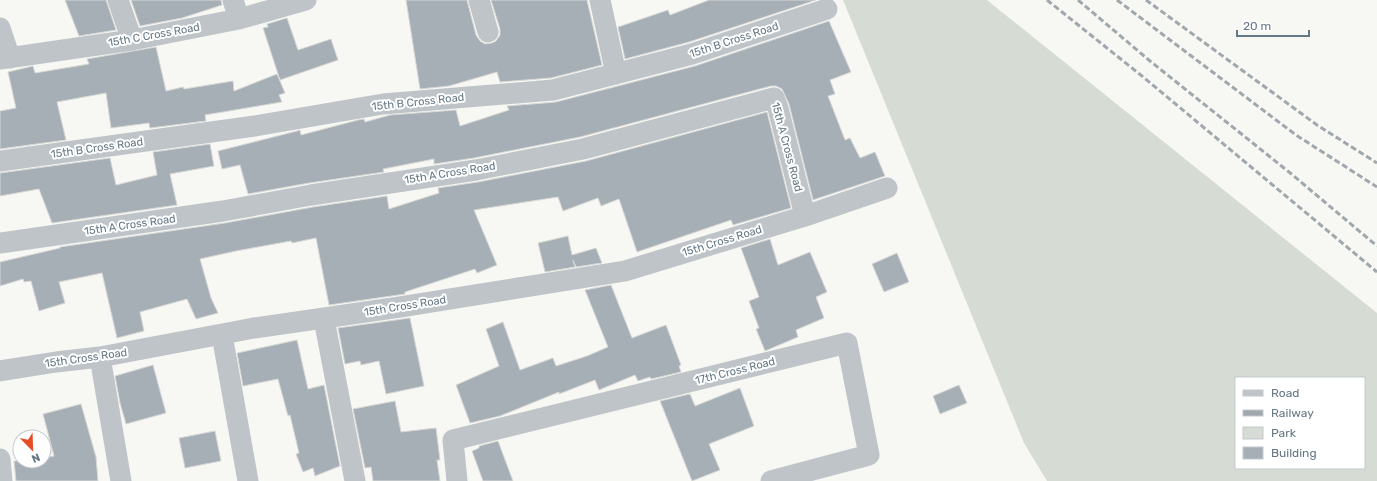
<svg xmlns="http://www.w3.org/2000/svg" width="1377" height="481" font-family="Rubik,sans-serif">
  <style>
    .green { fill: #d6dcd3; fill-rule: evenodd }
    .building { fill: #a6afb5; stroke: #d8d8d6 }
    .lines { fill: none; stroke-linecap: round; stroke-linejoin: round }
    .minor { stroke: #bfc4c8; stroke-width: 21 }
    .rail { stroke: #a0a8ad; stroke-width: 3; stroke-dasharray: 6 3; stroke-linecap: butt }
    .labels { text-anchor: middle; dominant-baseline: central; stroke-width: 4; stroke-linejoin: round; paint-order: stroke }
    .street-label { font-size: 11px; fill: #657885; stroke: #fff }
  </style>
  <rect width="100%" height="100%" fill="#f7f7f3"/>
  <path class="green" d="M 843,0 L 987,0 L 1377,313 L 1377,481 L 1047,481 L 1024,443 ZM 1236,378 L 1364,378 L 1364,468 L 1236,468 Z"/>
  <path class="building" d="M 65,0 L 106,0 L 116,30 L 79,36 Z
    M 131,0 L 221,0 L 222,5 L 182,18 L 140,26 Z
    M 406,0 L 467,0 L 476,35 L 480,41 L 485,44 L 492,43 L 496,41 L 500,35 L 500,29 L 491,0 L 587,0 L 602,65 L 551,78 L 500,82 L 497,72 L 449,86 L 420,89 Z
    M 709,0 L 816,0 L 689,42 L 625,59 L 618,27 L 668,10 L 670,15 Z
    M 287,18 L 298,50 L 331,39 L 338,60 L 280,80 L 263,28 L 268,27 L 267,24 Z
    M 829,21 L 851,72 L 830,80 L 835,94 L 828,96 L 845,140 L 850,138 L 860,158 L 875,152 L 885,176 L 813,200 L 789,104 L 782,89 L 776,86 L 771,86 L 580,137 L 474,158 L 434,164 L 434,159 L 383,169 L 384,172 L 309,183 L 248,194 L 240,165 L 222,169 L 218,151 L 297,131 L 300,130 L 301,135 L 358,120 L 364,119 L 365,122 L 390,115 L 456,110 L 460,126 L 509,110 L 507,106 L 556,102 L 695,66 Z
    M 156,47 L 166,91 L 183,87 L 184,89 L 233,81 L 234,91 L 277,74 L 285,93 L 279,95 L 282,102 L 205,115 L 206,121 L 150,128 L 149,123 L 111,128 L 106,93 L 57,102 L 66,140 L 0,149 L 0,111 L 16,108 L 8,72 L 33,66 L 35,73 L 89,64 L 87,59 Z
    M 767,112 L 791,208 L 733,225 L 731,220 L 637,252 L 619,199 L 601,206 L 598,198 L 563,211 L 558,197 L 474,210 L 497,265 L 477,273 L 475,269 L 405,292 L 405,294 L 398,295 L 329,305 L 316,238 L 292,243 L 291,241 L 236,251 L 200,259 L 211,298 L 218,313 L 196,319 L 187,299 L 140,312 L 144,331 L 117,338 L 102,273 L 59,282 L 65,303 L 39,311 L 31,281 L 24,282 L 23,279 L 0,286 L 0,262 L 60,248 L 60,247 L 225,223 L 313,207 L 387,196 L 389,209 L 439,193 L 438,188 L 478,182 L 586,161 Z
    M 210,144 L 214,166 L 170,174 L 177,205 L 52,223 L 39,189 L 0,196 L 0,173 L 110,158 L 116,185 L 157,175 L 153,152 Z
    M 568,236 L 572,255 L 596,248 L 602,263 L 576,267 L 573,260 L 575,267 L 545,272 L 538,243 Z
    M 770,239 L 778,265 L 810,252 L 827,292 L 816,297 L 824,318 L 796,330 L 798,337 L 765,351 L 756,329 L 759,328 L 749,301 L 759,297 L 741,248 Z
    M 897,253 L 909,282 L 884,292 L 872,264 Z
    M 611,285 L 632,338 L 666,325 L 681,365 L 679,366 L 681,372 L 651,379 L 650,377 L 638,381 L 635,375 L 599,390 L 595,380 L 559,394 L 559,392 L 500,416 L 470,423 L 456,385 L 499,366 L 486,329 L 503,322 L 520,370 L 553,358 L 556,366 L 587,356 L 608,347 L 585,290 Z
    M 410,318 L 424,386 L 386,394 L 379,361 L 361,365 L 360,361 L 345,364 L 338,328 Z
    M 297,340 L 308,389 L 324,385 L 340,466 L 315,476 L 313,468 L 303,472 L 296,454 L 299,453 L 290,415 L 288,416 L 278,379 L 243,386 L 237,353 Z
    M 153,365 L 166,413 L 126,424 L 120,403 L 115,376 Z
    M 959,385 L 967,403 L 940,414 L 933,396 Z
    M 740,388 L 754,426 L 709,444 L 720,470 L 692,481 L 660,401 L 690,394 L 695,406 Z
    M 395,401 L 401,432 L 436,428 L 440,460 L 437,460 L 440,481 L 373,481 L 371,467 L 365,468 L 353,409 Z
    M 81,404 L 96,457 L 98,481 L 16,481 L 14,461 L 44,461 L 44,458 L 54,456 L 43,414 Z
    M 215,431 L 221,461 L 185,468 L 179,438 Z
    M 498,441 L 513,481 L 483,481 L 472,451 L 479,448 L 479,446 Z"/>
  <g class="lines">
    <path class="minor" d="M 118,0 L 132,40
      M 233,0 L 239,19
      M 479,0 L 488,32
      M 600,0 L 616,74
      M 0,28 L 10,58
      M 0,59 L 132,40 L 239,19 L 306,0
      M 0,161 L 255,126 L 383,104 L 553,90 L 692,54 L 827,9
      M 0,243 L 223,211 L 311,195 L 476,170 L 583,149 L 774,98 L 778,108 L 805,216
      M 324,319 L 355,481
      M 222,335 L 248,481
      M 100,357 L 121,481
      M 0,371 L 56,362 L 100,357 L 254,328 L 400,307 L 625,271 L 805,216 L 887,188
      M 0,459 L 2,481
      M 457,481 L 453,440 L 847,343 L 869,455 L 771,481"/>
    <path class="rail" d="M 1047,0 L 1142,76 L 1377,272
      M 1078,0 L 1150,61 L 1289,172 L 1377,246
      M 1117,0 L 1296,135 L 1377,187
      M 1146,0 L 1317,125 L 1377,163"/>
  </g>
  <g class="labels">
    <g class="street-label">
      <text transform="translate(154 35) rotate(-10)">15th C Cross Road</text>
      <text transform="translate(734 40) rotate(-18)">15th B Cross Road</text>
      <text transform="translate(418 102) rotate(-6)">15th B Cross Road</text>
      <text transform="translate(787 147) rotate(75)">15th A Cross Road</text>
      <text transform="translate(97 148) rotate(-8)">15th B Cross Road</text>
      <text transform="translate(450 173) rotate(-9)">15th A Cross Road</text>
      <text transform="translate(130 225) rotate(-8)">15th A Cross Road</text>
      <text transform="translate(722 241) rotate(-17)">15th Cross Road</text>
      <text transform="translate(405 306) rotate(-9)">15th Cross Road</text>
      <text transform="translate(86 358) rotate(-8)">15th Cross Road</text>
      <text transform="translate(735 371) rotate(-14)">17th Cross Road</text>
    </g>
  </g>
  <rect x="1235" y="377" width="130" height="92" fill="#ffffff" stroke="#c1c9ce"/>
  <rect x="1243" y="390" width="20" height="6" fill="#bfc4c8" stroke="#c1c9ce"/>
  <text x="1271" y="397" font-size="12" fill="#657885">Road</text>
  <rect x="1243" y="410" width="20" height="6" fill="#a0a8ad" stroke="#c1c9ce"/>
  <text x="1271" y="417" font-size="12" fill="#657885">Railway</text>
  <rect x="1243" y="427" width="20" height="12" fill="#d6dcd3" stroke="#c1c9ce"/>
  <text x="1271" y="437" font-size="12" fill="#657885">Park</text>
  <rect x="1243" y="447" width="20" height="12" fill="#a6afb5" stroke="#c1c9ce"/>
  <text x="1271" y="457" font-size="12" fill="#657885">Building</text>
  <g transform="translate(32 449) rotate(157)"><circle r="19" fill="#ffffff" stroke="#c1c9ce"/>
  <path d="M0-3L7 15L0 10L-7 15Z" fill="#e64c25"/>
  <text y="-6" font-size="11" font-weight="bold" text-anchor="middle" fill="#657885">N</text>
  </g>
  <path d="M1237 30v6h72v-6" fill="none" stroke="#657885" stroke-width="2"/>
  <text x="1243" y="30" font-size="12" fill="#657885" stroke="#ffffff" stroke-width="3" paint-order="stroke">20 m</text>
</svg>
